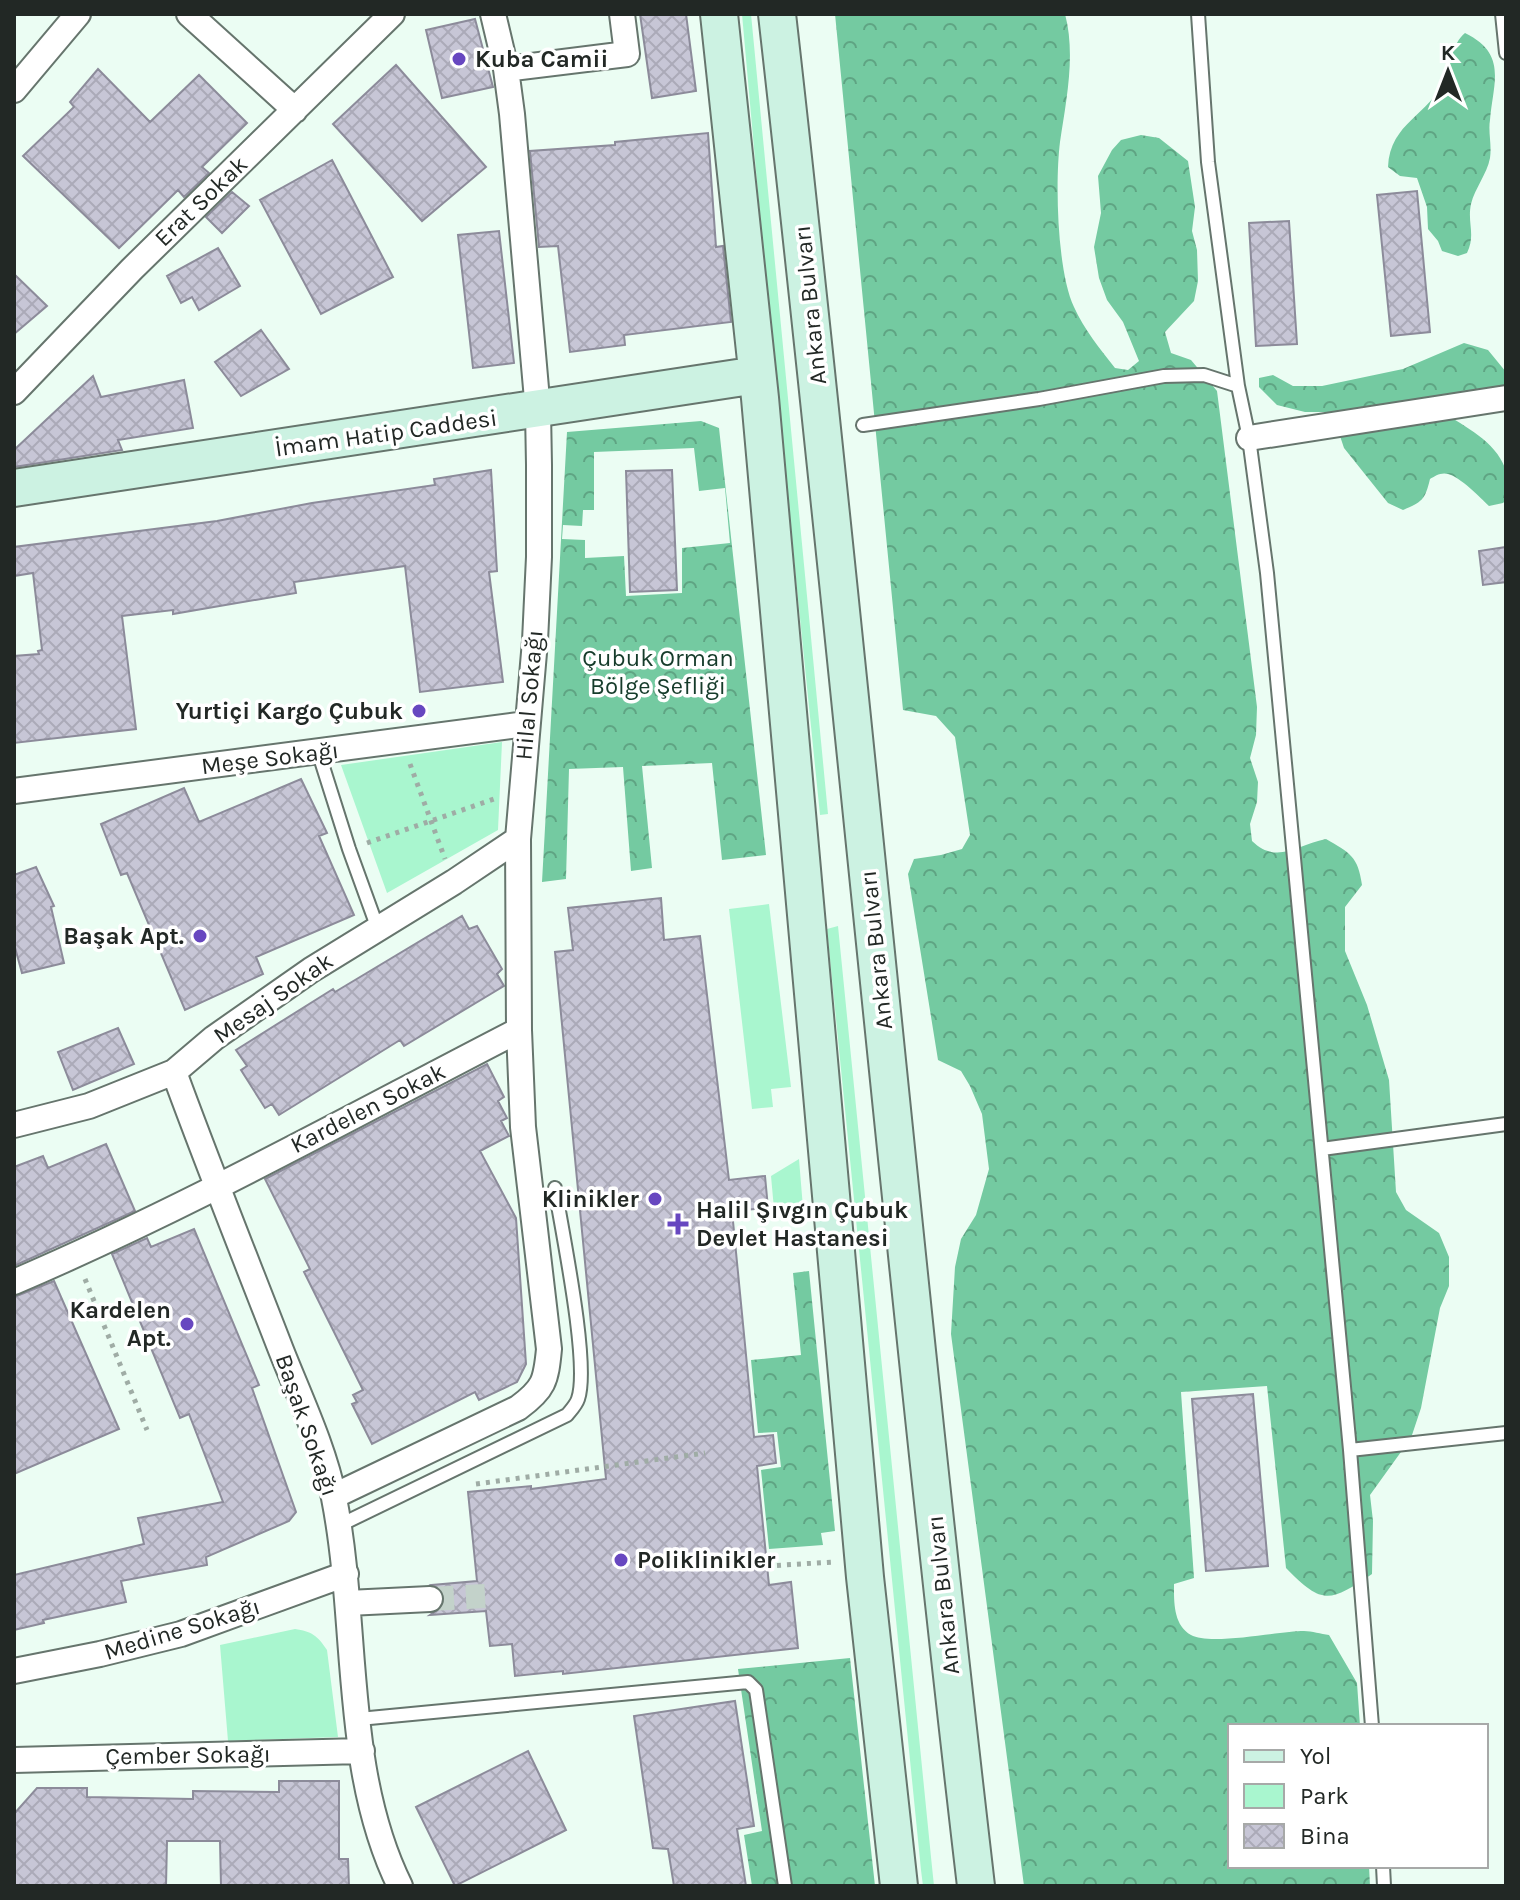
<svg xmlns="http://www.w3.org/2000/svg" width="1520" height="1900" font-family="Karla,sans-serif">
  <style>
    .green { fill: #a9f6cf }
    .forest { fill: url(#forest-crowns); fill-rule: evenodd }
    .building { fill: url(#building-cross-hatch); stroke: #8c8b9a; stroke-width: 2 }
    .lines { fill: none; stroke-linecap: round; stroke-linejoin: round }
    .street-tunnel { stroke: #c3d2ca; stroke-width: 24; stroke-dasharray: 24 12; stroke-linecap: butt }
    .lane-casing { stroke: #66756d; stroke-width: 16 }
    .street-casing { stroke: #66756d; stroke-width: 28 }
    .secondary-casing { stroke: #66756d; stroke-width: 40 }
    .path { stroke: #9faca5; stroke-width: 5; stroke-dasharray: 4 6; stroke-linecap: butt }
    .lane { stroke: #fff; stroke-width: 12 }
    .street { stroke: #fff; stroke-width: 24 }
    .secondary { stroke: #ccf2e2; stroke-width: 36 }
    .poi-dot { fill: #6747c0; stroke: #fff; stroke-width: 3 }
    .labels { text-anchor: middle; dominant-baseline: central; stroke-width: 7; stroke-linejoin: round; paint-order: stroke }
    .poi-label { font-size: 24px; font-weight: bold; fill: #222825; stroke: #fff; text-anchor: end }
    .street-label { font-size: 24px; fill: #222825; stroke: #fff }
    .park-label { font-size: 24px; fill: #163c2b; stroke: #fff }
  </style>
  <defs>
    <pattern id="forest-crowns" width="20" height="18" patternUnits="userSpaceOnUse" patternTransform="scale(2)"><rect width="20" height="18" fill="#74caa1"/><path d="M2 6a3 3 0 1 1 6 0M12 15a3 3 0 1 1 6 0" fill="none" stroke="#5fa483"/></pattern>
    <pattern id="building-cross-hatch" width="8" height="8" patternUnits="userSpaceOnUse" patternTransform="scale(2)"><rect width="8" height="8" fill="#c7c6d6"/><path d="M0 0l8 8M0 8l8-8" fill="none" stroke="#abaab8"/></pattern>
  </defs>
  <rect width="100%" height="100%" fill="#ebfdf3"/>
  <path class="green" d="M 742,14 L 751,14 L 828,814 L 820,815 L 767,293 Z
    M 502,742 L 498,830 L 387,893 L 341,765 Z
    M 769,904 L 791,1087 L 771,1089 L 773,1107 L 752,1109 L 729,909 Z
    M 838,926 L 931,1857 L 934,1886 L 923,1886 L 921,1870 L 827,929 Z
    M 799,1159 L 804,1220 L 774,1209 L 771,1176 Z
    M 295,1629 C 311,1631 318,1636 327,1650 L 338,1737 L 228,1741 L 220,1645 Z"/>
  <path class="forest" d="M 835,14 L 1065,14 C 1076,55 1066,101 1060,142 C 1055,182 1057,271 1074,307 C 1084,329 1100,349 1115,368 L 1128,370 L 1139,361 L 1123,322 L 1107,300 L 1099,278 L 1094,247 L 1101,213 L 1098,176 L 1112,150 L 1121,140 L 1141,135 L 1159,138 L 1188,161 L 1195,207 L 1192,231 L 1197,250 L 1198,281 L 1194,301 L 1165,332 L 1171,353 L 1191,360 L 1217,391 L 1257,707 L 1256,735 L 1250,758 L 1258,782 L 1257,802 L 1250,824 L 1252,841 C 1277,865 1296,845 1326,839 C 1350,853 1358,856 1362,885 L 1345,907 L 1345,951 L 1367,1005 L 1389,1080 L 1396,1192 L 1406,1210 L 1439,1233 L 1449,1257 L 1449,1286 L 1440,1308 L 1421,1408 L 1411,1438 L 1370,1495 L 1373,1521 L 1372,1574 C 1330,1602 1323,1606 1286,1568 L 1267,1386 L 1181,1392 L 1194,1578 L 1174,1584 C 1174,1601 1173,1625 1191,1635 C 1210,1646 1279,1631 1304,1631 C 1312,1631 1321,1634 1329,1635 L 1357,1683 L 1360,1726 L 1230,1726 L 1230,1866 L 1369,1866 L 1370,1886 L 1024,1886 L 951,1334 L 955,1267 L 961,1239 L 976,1215 L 989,1169 L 982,1114 L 970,1086 L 961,1071 L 938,1060 L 908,874 L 914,859 L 941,855 L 962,849 L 970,835 L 955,737 L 936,716 L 903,710 Z
    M 1465,33 C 1508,54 1493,83 1490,120 C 1488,132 1492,145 1490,158 C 1487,174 1475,188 1471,204 C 1467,223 1476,234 1467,253 L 1458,256 L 1442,251 L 1438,241 L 1428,229 L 1427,207 L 1417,178 L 1400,176 L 1388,167 C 1390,122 1430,115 1445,79 C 1452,63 1451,45 1465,33 Z
    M 1464,343 L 1488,350 L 1506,372 L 1506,405 L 1443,412 C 1465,427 1495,441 1505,468 C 1508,476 1506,490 1506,500 L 1503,503 L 1489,506 C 1480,497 1460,477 1448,474 C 1441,472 1435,476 1430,479 C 1425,500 1422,502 1403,510 L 1388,503 L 1344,448 L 1334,418 L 1324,412 L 1305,412 L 1277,405 L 1259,387 L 1259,378 L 1273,375 L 1293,386 L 1322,386 L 1403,369 Z
    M 701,421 L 719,428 L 766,855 L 722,860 L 712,763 L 642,766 L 652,868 L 631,871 L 623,767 L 569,769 L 566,879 L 542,882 L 567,432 ZM 694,448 L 699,491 L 725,488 L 730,543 L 682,548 L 682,593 L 626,596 L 624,556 L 585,558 L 585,540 L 562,539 L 563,525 L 582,526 L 583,510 L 594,510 L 594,452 Z
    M 809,1271 L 835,1531 L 821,1533 L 823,1545 L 769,1549 L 761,1470 L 781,1467 L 777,1432 L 758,1433 L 751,1360 L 801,1355 L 793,1273 Z
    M 850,1658 L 875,1886 L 752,1886 L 744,1835 L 762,1831 L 738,1669 Z"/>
  <path class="building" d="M 640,14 L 686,14 L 696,91 L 652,98 Z
    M 475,19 L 493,87 L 442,98 L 426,30 Z
    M 396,65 L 486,167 L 422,221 L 333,124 Z
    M 98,69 L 150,122 L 199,75 L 247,123 L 202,167 L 209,173 L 184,197 L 178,190 L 119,248 L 23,156 L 74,107 L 70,102 Z
    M 708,133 L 716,247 L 723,246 L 731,322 L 624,335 L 625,345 L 570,352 L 558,246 L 539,247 L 530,151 L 615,145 L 615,142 Z
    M 332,160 L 393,277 L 321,314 L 260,200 Z
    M 1417,191 L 1430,332 L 1391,336 L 1377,195 Z
    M 232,192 L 249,206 L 222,233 L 206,217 Z
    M 1289,221 L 1297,344 L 1256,346 L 1249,223 Z
    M 499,231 L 514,363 L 473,368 L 458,235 Z
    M 218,248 L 240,286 L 199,310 L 192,297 L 181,303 L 167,276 Z
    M 14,274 L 47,306 L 14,334 Z
    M 261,330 L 289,369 L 241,396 L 215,362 Z
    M 93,376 L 101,397 L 184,380 L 193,428 L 118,440 L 122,450 L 14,467 L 14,450 Z
    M 491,470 L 497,571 L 489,572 L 503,682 L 420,692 L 405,566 L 294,582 L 296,593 L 173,614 L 173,610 L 122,616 L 136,729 L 14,743 L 14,656 L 39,654 L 38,651 L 42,650 L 33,573 L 14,576 L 14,547 L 217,521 L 312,503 L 435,485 L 434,479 Z
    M 672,470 L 677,590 L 630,592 L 626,471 Z
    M 1506,547 L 1506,582 L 1483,585 L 1479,551 Z
    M 301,779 L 327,833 L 319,836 L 354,915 L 256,957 L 263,974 L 185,1010 L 127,873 L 121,875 L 101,824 L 184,788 L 199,822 Z
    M 36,867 L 54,906 L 51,907 L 64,963 L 22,973 L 14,944 L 14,875 Z
    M 661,898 L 664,940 L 700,936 L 729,1180 L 765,1176 L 768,1208 L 732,1211 L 754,1437 L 773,1435 L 776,1463 L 757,1466 L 769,1585 L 791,1582 L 798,1648 L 563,1674 L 563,1671 L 515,1676 L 512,1644 L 490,1646 L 486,1611 L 430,1615 L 443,1606 L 445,1599 L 442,1590 L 432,1585 L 477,1581 L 468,1492 L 531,1486 L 531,1489 L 606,1479 L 555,952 L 573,950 L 568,908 Z
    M 462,916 L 469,929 L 477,926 L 502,969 L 497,974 L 504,986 L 404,1046 L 400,1040 L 279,1115 L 272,1104 L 265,1108 L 241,1070 L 247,1066 L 236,1050 L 333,989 L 335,992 Z
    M 118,1028 L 134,1064 L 73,1090 L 58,1052 Z
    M 487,1064 L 504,1097 L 498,1101 L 507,1118 L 501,1121 L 509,1136 L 480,1151 L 516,1218 L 526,1364 L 517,1382 L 479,1400 L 475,1392 L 372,1444 L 352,1404 L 357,1402 L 353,1395 L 363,1390 L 304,1272 L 310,1269 L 265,1179 Z
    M 106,1144 L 135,1211 L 14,1266 L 14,1167 L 43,1156 L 48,1168 Z
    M 194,1229 L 259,1385 L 252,1388 L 296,1512 L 289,1521 L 206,1557 L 207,1565 L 121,1581 L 126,1602 L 43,1620 L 44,1623 L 14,1630 L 14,1575 L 144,1544 L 138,1518 L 223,1502 L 189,1414 L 180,1418 L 112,1254 L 147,1238 L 151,1247 Z
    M 54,1281 L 119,1429 L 14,1474 L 14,1297 Z
    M 1253,1394 L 1268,1566 L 1206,1571 L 1192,1399 Z
    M 735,1701 L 754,1826 L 737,1829 L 746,1886 L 674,1886 L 668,1849 L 653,1848 L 634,1716 Z
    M 528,1751 L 566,1830 L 455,1886 L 416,1807 Z
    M 279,1781 L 339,1781 L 339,1859 L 348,1859 L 349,1886 L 221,1886 L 220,1841 L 167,1841 L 166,1886 L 14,1886 L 14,1814 L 37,1788 L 87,1788 L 87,1797 L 193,1799 L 193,1791 L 279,1792 Z"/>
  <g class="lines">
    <path class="street-tunnel" d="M 430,1599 L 485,1596"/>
    <g class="lane-casing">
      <path id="lane" d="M 1198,14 L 1208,162 L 1238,386
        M 1502,14 L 1506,53
        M 863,425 L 1039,399 L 1164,376 L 1204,375 L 1238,386 L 1249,438 L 1267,573 L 1350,1450 L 1372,1726
        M 318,751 L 349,849 L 378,929
        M 1322,1149 L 1506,1124
        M 1350,1450 L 1506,1433
        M 338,1526 L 567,1415 C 571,1410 576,1405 578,1399 C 590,1365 562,1231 555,1188
        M 359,1719 L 748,1682 L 756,1690 L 785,1886
        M 1383,1866 L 1384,1886"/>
    </g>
    <g class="street-casing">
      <path id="street" d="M 189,14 L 295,110
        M 506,69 L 627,54 L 622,14
        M 14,90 L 78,14
        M 14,392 L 132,269 L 392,14
        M 1249,438 L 1506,398
        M 14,791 L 526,724
        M 174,1072 C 208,1165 245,1257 281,1350 C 300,1398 324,1448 334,1498 C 359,1625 342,1769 400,1886
        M 14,1125 L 89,1106 L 174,1072 L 214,1038 L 311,970 L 454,882 L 518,839
        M 14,1282 C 187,1208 352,1116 519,1030
        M 334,1496 L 518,1408 C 544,1389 546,1381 549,1349 L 523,1127 L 519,1030 L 518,839 L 535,641 L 539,557 L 539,465 L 538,411 L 512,114 L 506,69 L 493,14
        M 348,1603 L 430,1599
        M 14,1671 L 100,1654 L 181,1634 L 346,1574
        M 14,1760 L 362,1751"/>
    </g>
    <g class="secondary-casing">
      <path id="secondary" d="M 719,14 L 760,398 L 865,1577 L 899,1886
        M 777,14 C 848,638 903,1263 976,1886
        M 14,488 L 757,375"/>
    </g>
    <path class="path" d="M 410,764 L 445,859
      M 367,843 L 497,798
      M 85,1279 L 147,1430
      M 476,1484 L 705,1453
      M 767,1566 L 834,1562"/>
    <use href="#lane" class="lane"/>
    <use href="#street" class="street"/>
    <use href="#secondary" class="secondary"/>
  </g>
  <g class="poi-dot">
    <circle cx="459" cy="59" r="8"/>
    <circle cx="419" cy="711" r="8"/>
    <circle cx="200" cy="936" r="8"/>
    <circle cx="655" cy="1199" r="8"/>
    <path d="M674 1212h8v8h8v8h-8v8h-8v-8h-8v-8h8z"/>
    <circle cx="187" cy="1324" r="8"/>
    <circle cx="621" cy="1560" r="8"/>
  </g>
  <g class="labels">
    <g class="poi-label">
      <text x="475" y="59" text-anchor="start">Kuba Camii</text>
      <text x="403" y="711">Yurtiçi Kargo Çubuk</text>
      <text x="184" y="936">Başak Apt.</text>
      <text x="639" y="1199">Klinikler</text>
      <text x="696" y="1210" text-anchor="start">Halil Şıvgın Çubuk<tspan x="696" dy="28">Devlet Hastanesi</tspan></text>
      <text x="171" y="1310">Kardelen<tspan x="171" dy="28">Apt.</tspan></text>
      <text x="637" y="1560" text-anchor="start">Poliklinikler</text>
    </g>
    <g class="street-label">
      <text transform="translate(201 201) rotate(-44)">Erat Sokak</text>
      <text transform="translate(810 305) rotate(-96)">Ankara Bulvarı</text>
      <text transform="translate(386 433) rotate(-8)">İmam Hatip Caddesi</text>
      <text transform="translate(529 695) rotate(-85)">Hilal Sokağı</text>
      <text transform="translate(270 758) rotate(-7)">Meşe Sokağı</text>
      <text transform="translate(876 950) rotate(-96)">Ankara Bulvarı</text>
      <text transform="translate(273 998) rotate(-35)">Mesaj Sokak</text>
      <text transform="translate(368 1108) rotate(-27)">Kardelen Sokak</text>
      <text transform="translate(307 1425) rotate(71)">Başak Sokağı</text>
      <text transform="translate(943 1595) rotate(-96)">Ankara Bulvarı</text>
      <text transform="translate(182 1629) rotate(-17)">Medine Sokağı</text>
      <text transform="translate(188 1755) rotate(-1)">Çember Sokağı</text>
    </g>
    <g class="park-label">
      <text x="658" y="658">Çubuk Orman<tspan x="658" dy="28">Bölge Şefliği</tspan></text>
    </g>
  </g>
  <rect width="1520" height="1900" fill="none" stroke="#222825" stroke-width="32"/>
  <rect x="1228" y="1724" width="260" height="144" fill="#ffffff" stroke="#a7a9a8" stroke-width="2"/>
  <rect x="1244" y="1750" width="40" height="12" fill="#ccf2e2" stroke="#a7a9a8" stroke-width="2"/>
  <text x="1300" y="1764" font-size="24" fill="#222825">Yol</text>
  <rect x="1244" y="1784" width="40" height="24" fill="#a9f6cf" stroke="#a7a9a8" stroke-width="2"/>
  <text x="1300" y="1804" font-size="24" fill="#222825">Park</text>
  <rect x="1244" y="1824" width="40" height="24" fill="url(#building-cross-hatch)" stroke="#a7a9a8" stroke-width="2"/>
  <text x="1300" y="1844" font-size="24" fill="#222825">Bina</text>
  <g transform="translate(1448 72)" stroke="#ffffff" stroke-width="6" paint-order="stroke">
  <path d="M0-6L14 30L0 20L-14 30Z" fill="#222825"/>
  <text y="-12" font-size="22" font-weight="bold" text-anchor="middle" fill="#222825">K</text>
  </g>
</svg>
